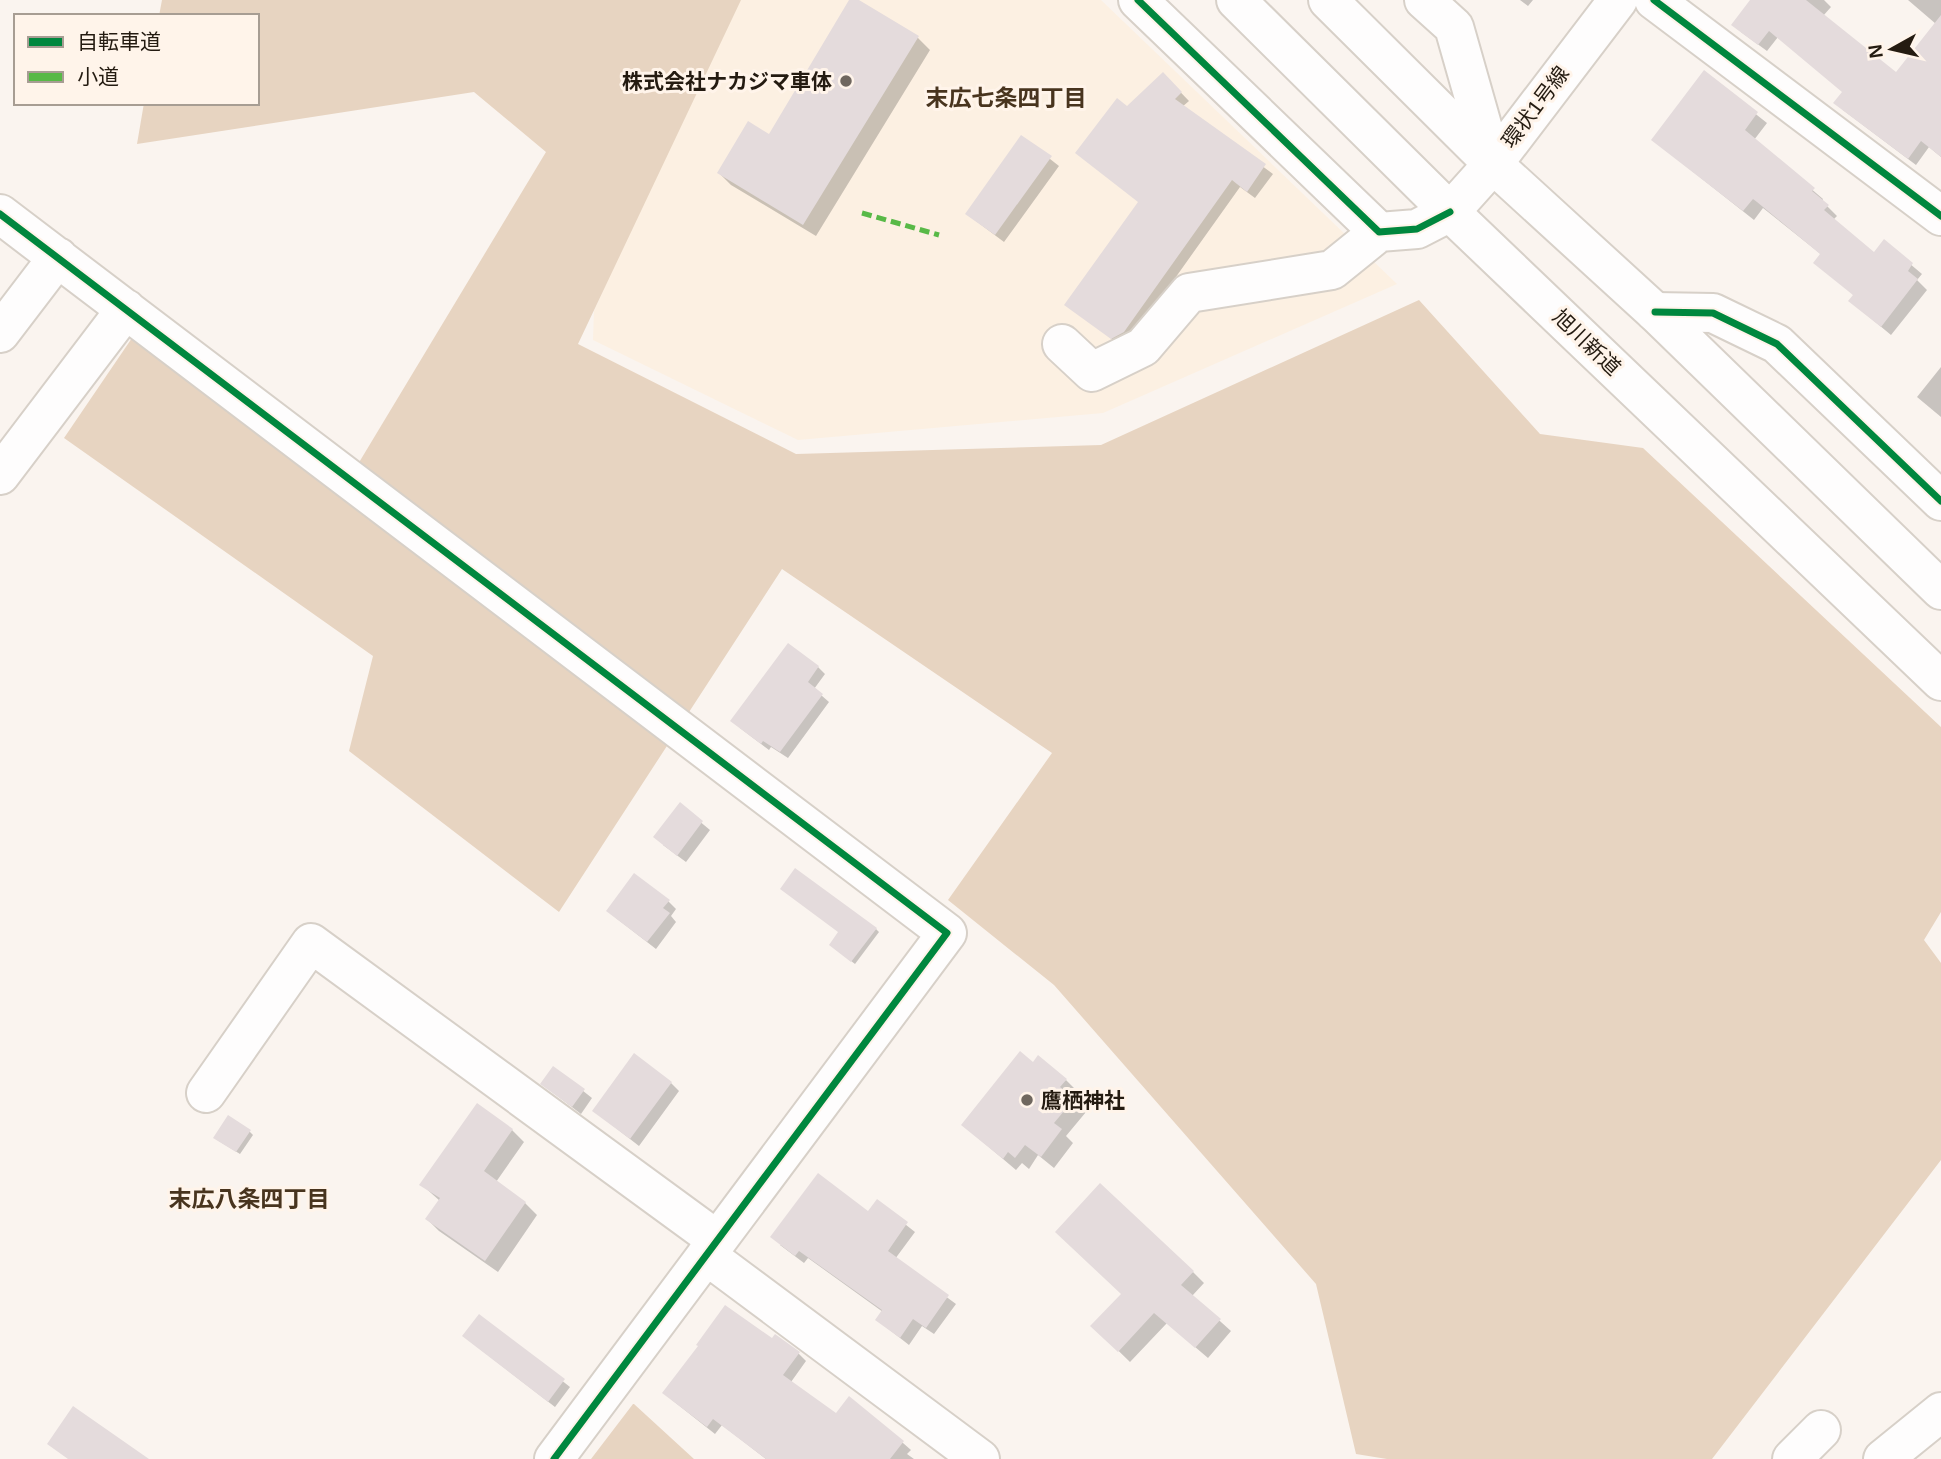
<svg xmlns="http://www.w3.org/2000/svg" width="1941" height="1459" font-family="Arial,'Noto Sans JP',sans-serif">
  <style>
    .built { fill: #fcf0e2 }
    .forest { fill: #e7d4c1 }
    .shadow { fill: #0003 }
    .building { fill: #e4dbdc }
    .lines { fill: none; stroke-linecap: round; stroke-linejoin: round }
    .minor-casing { stroke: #d7d0c8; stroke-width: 42 }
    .major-casing { stroke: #d7d0c8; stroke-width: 42 }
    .highway-casing { stroke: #d7d0c8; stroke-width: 42 }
    .minor { stroke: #fefdfd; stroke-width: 38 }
    .major { stroke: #fefdfd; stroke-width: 38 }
    .highway { stroke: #fefdfd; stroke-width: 38 }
    .quiet { stroke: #58b947; stroke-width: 5; stroke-dasharray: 10 5; stroke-linecap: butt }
    .cycleway-casing { stroke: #fff4ea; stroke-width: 11 }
    .cycleway { stroke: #00873e; stroke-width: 7 }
    .poi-dot { fill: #6f675f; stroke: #fff4ea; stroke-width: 2.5 }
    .labels { text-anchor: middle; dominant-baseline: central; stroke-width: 6; stroke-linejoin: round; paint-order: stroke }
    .poi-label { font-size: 21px; font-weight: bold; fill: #241b11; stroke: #fff4ea; text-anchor: end }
    .street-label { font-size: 21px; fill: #241b11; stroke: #fff4ea }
    .neighbourhood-label { font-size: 23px; font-weight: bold; fill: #48341e; stroke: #fff4ea }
  </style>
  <rect width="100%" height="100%" fill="#faf4ef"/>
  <path class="built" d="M 733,0 L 1101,0 L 1397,284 L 1103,413 L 798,440 L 593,340 L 594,311 Z"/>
  <path class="forest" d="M 162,0 L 741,0 L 578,344 L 796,454 L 1101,445 L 1419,300 L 1540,434 L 1643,448 L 1941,727 L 1941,912 L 1924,940 L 1941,963 L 1941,1160 L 1712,1459 L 1387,1459 L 1356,1454 L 1316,1284 L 1054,985 L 948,900 L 1052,753 L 782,569 L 559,912 L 349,751 L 373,656 L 64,438 L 132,338 L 340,494 L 546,152 L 474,92 L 137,144 L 144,103 L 257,103 L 257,16 L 159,16 Z
    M 633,1404 L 634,1404 L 694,1459 L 591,1459 Z"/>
  <path class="shadow" d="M 851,0 L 855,0 L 918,38 L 930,50 L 816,236 L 731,185 L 719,173 L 769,136 Z
    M 1520,0 L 1533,0 L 1528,6 Z
    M 1752,0 L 1824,0 L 1831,7 L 1823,16 L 1896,74 L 1936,24 L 1908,0 L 1941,0 L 1941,157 L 1929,147 L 1916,165 L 1843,110 L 1844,92 L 1778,37 L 1767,51 L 1741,32 Z
    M 1704,73 L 1767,123 L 1754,140 L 1823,199 L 1822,201 L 1837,216 L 1833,220 L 1875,254 L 1884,242 L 1922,274 L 1917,280 L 1927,290 L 1891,335 L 1850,301 L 1854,296 L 1822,255 L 1763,208 L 1754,220 L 1653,140 Z
    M 1163,74 L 1189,101 L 1182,107 L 1273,174 L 1255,198 L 1240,187 L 1131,340 L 1120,345 L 1067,305 L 1139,203 L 1127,108 Z
    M 1022,137 L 1059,166 L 1004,242 L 976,221 Z
    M 1941,367 L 1941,417 L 1917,397 Z
    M 818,667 L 825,674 L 814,689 L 829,702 L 788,758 L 771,747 L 769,750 L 740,728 Z
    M 680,805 L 710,830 L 686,862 L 663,845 Z
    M 668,901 L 676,909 L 671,916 L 676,922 L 656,949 L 616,918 Z
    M 876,929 L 879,932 L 855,964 L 834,948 Z
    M 554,1068 L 592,1098 L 581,1114 L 551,1091 Z
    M 1066,1080 L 1078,1092 L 1072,1099 L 1086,1112 L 1066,1136 L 1073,1143 L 1054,1168 L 1038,1155 L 1029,1169 L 1022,1163 L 1016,1170 L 963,1125 Z
    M 671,1083 L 679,1091 L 639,1146 L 594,1111 Z
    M 512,1130 L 524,1142 L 496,1182 L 525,1203 L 537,1215 L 498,1272 L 439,1231 L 427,1219 L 440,1201 L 422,1185 Z
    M 249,1131 L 253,1135 L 240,1154 L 219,1141 Z
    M 877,1202 L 915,1232 L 895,1259 L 956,1304 L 934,1334 L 922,1326 L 909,1345 L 877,1320 L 883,1312 L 808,1258 L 804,1263 L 780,1245 L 869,1214 Z
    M 1193,1272 L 1204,1283 L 1192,1296 L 1231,1331 L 1208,1358 L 1167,1323 L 1130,1362 L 1093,1326 Z
    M 480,1316 L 570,1387 L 555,1407 L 471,1342 Z
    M 772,1341 L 798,1353 L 806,1361 L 791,1382 L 836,1415 L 849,1399 L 903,1443 L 911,1450 L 907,1454 L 914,1459 L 766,1459 L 722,1425 L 715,1434 L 672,1400 Z"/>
  <path class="building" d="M 849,0 L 859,0 L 919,36 L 803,225 L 717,173 L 748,121 L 769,134 Z
    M 1750,0 L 1806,0 L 1896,72 L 1941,15 L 1941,157 L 1921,141 L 1908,159 L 1833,103 L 1842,92 L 1769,31 L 1758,45 L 1731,25 Z
    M 1704,70 L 1758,112 L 1745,130 L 1815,188 L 1812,191 L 1829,205 L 1824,210 L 1874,252 L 1884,239 L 1913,263 L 1908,271 L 1918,279 L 1881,327 L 1848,301 L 1853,295 L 1813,263 L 1820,254 L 1757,202 L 1753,199 L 1743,211 L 1651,140 Z
    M 1163,72 L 1182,92 L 1175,99 L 1266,164 L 1247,192 L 1232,180 L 1124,332 L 1111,339 L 1064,305 L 1138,202 L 1075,153 L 1117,98 L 1127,106 Z
    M 1021,135 L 1052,156 L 995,235 L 965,214 Z
    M 788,643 L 819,666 L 808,682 L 823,694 L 780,752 L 763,741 L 761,744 L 730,721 Z
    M 680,802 L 703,821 L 677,856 L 653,837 Z
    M 795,868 L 877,928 L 851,962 L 829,945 L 838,932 L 780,889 Z
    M 634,873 L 670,900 L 663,908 L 670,913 L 647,942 L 606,911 Z
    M 1020,1051 L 1033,1062 L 1038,1055 L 1067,1079 L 1060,1087 L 1075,1098 L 1054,1123 L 1062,1129 L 1041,1157 L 1025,1145 L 1015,1158 L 1008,1152 L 1003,1159 L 961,1125 Z
    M 634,1053 L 672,1082 L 630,1139 L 592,1111 Z
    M 553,1066 L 585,1089 L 572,1107 L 540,1084 Z
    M 477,1103 L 513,1129 L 484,1171 L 526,1202 L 485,1261 L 425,1219 L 440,1198 L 419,1185 Z
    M 228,1115 L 251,1130 L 236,1152 L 213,1138 Z
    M 818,1173 L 868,1211 L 877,1199 L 908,1222 L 888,1251 L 949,1295 L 926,1328 L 913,1319 L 900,1338 L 875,1320 L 882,1310 L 799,1251 L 795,1256 L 770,1237 Z
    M 1100,1183 L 1194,1271 L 1181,1285 L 1221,1319 L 1195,1348 L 1154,1313 L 1118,1352 L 1090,1326 L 1121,1294 L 1055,1232 Z
    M 725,1305 L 772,1338 L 775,1334 L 800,1352 L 783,1375 L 836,1413 L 849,1396 L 904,1441 L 890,1459 L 766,1459 L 713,1419 L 707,1427 L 662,1393 L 698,1346 L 696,1345 Z
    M 479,1314 L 565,1379 L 548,1402 L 462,1336 Z
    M 73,1406 L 149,1459 L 68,1459 L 47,1444 Z"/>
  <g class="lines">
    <g class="minor-casing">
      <path id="minor" d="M 1138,0 L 1379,232 L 1417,229 L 1450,212
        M 1424,0 L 1454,27 L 1493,164
        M 1654,0 L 1941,216
        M 0,214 L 947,933 L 554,1459
        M 1655,312 L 1713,313 L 1777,344 L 1941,501
        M 0,333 L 58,257
        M 1062,344 L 1092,372 L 1143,347 L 1189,293 L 1332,270 L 1379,232
        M 0,475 L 126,309
        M 206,1093 L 311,943 L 717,1240
        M 706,1255 L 980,1459
        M 1792,1459 L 1821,1430
        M 1883,1459 L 1941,1412"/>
    </g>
    <g class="major-casing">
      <path id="major" d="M 1450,212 L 1493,164 L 1618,0"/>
    </g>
    <g class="highway-casing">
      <path id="highway" d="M 1236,0 L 1450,212 L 1941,681
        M 1328,0 L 1493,164 L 1655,312 L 1941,590"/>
    </g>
    <use href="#minor" class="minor"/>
    <use href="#major" class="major"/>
    <use href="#highway" class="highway"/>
    <path class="quiet" d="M 862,213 L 939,235"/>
    <g class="cycleway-casing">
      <path id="cycleway" d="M 1138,0 L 1379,232 L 1417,229 L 1450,212
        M 1654,0 L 1941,216
        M 0,214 L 947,933 L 554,1459
        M 1655,312 L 1713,313 L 1777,344 L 1941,501"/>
    </g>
    <use href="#cycleway" class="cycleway"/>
  </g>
  <g class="poi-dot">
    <circle cx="846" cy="81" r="7"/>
    <circle cx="1027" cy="1100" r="7"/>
  </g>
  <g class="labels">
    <g class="poi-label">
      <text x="832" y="81">株式会社ナカジマ車体</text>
      <text x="1041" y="1100" text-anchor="start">鷹栖神社</text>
    </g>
    <g class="street-label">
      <text transform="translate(1535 107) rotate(-53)">環状1号線</text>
      <text transform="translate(1587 342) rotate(44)">旭川新道</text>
    </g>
    <g class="neighbourhood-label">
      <text x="1006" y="98">末広七条四丁目</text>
      <text x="249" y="1199">末広八条四丁目</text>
    </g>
  </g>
  <rect x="14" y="14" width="245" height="91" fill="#fff4ea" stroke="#a79d93" stroke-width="2"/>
  <rect x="28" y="37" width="35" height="10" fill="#00873e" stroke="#a79d93" stroke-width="2"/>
  <text x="77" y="49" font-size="21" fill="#241b11">自転車道</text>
  <rect x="28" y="72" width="35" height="10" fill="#58b947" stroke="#a79d93" stroke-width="2"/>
  <text x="77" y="84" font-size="21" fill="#241b11">小道</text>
  <g transform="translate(1892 49) rotate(262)" stroke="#fff4ea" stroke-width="5" paint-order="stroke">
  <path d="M0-5L12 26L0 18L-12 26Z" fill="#241b11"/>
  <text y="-10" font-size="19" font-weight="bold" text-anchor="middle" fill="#241b11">N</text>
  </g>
</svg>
